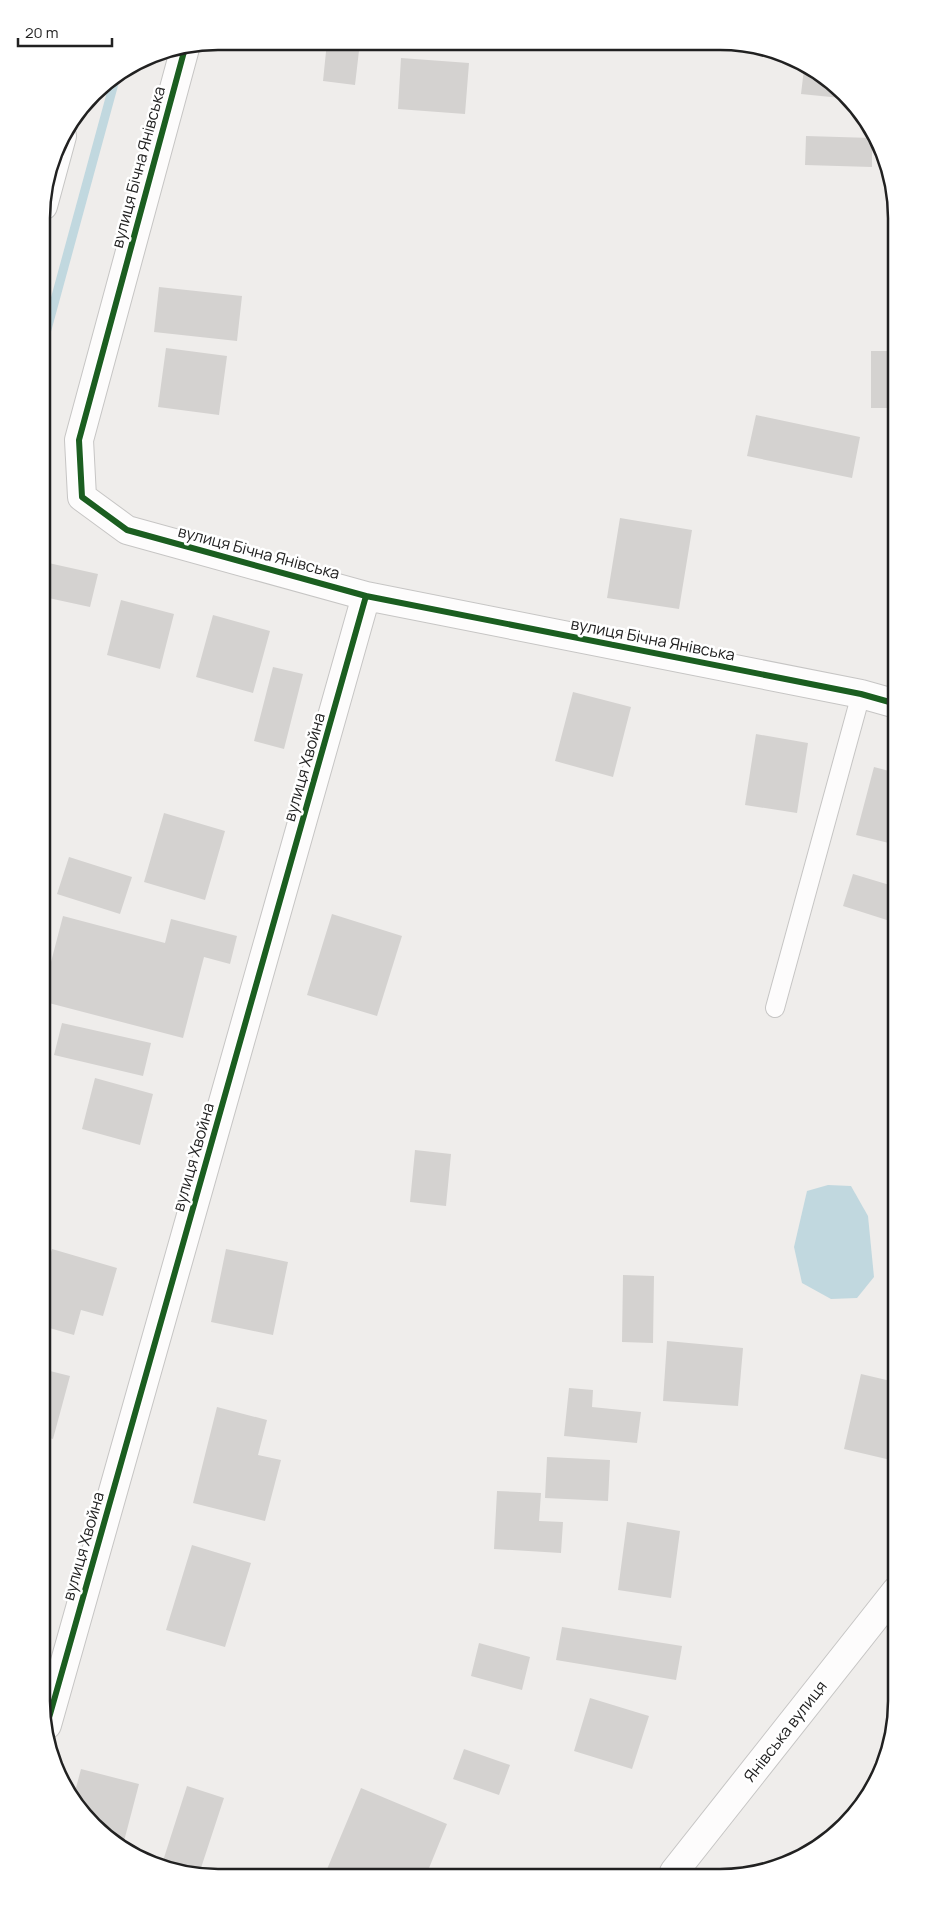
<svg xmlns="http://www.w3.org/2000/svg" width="938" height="1919" font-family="Manrope,sans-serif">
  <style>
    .water { fill: #c1d8df }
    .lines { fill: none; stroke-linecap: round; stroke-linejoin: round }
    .stream { stroke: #c1d8df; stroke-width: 9 }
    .building { fill: #d4d2d0 }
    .lane-casing { stroke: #c6c5c4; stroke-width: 20 }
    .street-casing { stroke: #c6c5c4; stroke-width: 30 }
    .lane { stroke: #fdfcfc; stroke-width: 18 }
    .street { stroke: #fdfcfc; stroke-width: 28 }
    .cycleway-casing { stroke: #fff; stroke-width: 9 }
    .cycleway { stroke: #1b5e20; stroke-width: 6 }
    .labels { text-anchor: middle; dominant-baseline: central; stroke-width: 5; stroke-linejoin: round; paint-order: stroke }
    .street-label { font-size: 16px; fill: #212121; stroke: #fff }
    .rim { fill: none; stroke: #212121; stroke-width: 2.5 }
  </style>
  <rect width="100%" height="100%" fill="#efedeb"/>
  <path class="water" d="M 828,1185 L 851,1186 L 868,1216 L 874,1277 L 857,1298 L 831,1299 L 802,1283 L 794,1247 L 807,1191 Z"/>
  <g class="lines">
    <path class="stream" d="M 43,344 L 116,76"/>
  </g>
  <path class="building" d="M 327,42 L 360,42 L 355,85 L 323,81 Z
    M 381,42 L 415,42 L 414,47 Z
    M 401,58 L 469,63 L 465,114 L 398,109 Z
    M 804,69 L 837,85 L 842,92 L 841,98 L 801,94 Z
    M 806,136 L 872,138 L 872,167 L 805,165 Z
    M 159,287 L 242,296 L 237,341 L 154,332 Z
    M 166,348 L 227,356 L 219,415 L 158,407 Z
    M 871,351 L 891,351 L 892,408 L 871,408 Z
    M 756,415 L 860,437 L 852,478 L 747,456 Z
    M 620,518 L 692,530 L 679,609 L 607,598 Z
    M 44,562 L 98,574 L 90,607 L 44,597 Z
    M 121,600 L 174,614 L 160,669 L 107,655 Z
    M 213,615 L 270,631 L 253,693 L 196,677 Z
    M 273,667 L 303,674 L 284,749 L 254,741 Z
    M 573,692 L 631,707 L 613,777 L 555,761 Z
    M 756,734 L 808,743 L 797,813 L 745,805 Z
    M 874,767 L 893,772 L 893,844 L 856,835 Z
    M 164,813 L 225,831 L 205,900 L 144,882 Z
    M 69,857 L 132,877 L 120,914 L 57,894 Z
    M 853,874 L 893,886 L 893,909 L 890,921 L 843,906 Z
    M 332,914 L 402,936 L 377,1016 L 307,995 Z
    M 63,916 L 165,943 L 171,919 L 237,936 L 230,964 L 204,957 L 183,1038 L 45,1002 L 45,985 Z
    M 62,1023 L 151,1043 L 143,1076 L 54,1055 Z
    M 95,1078 L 153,1094 L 140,1145 L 82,1129 Z
    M 415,1150 L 451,1154 L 446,1206 L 410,1202 Z
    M 52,1249 L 117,1268 L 103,1316 L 81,1310 L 74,1335 L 46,1327 L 46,1268 Z
    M 226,1249 L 288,1262 L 273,1335 L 211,1322 Z
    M 623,1275 L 654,1276 L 653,1343 L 622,1342 Z
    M 667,1341 L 743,1348 L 738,1406 L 663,1401 Z
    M 46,1370 L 70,1376 L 53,1439 L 46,1437 Z
    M 861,1374 L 895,1382 L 895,1461 L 844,1449 Z
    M 569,1388 L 593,1390 L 592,1407 L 641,1412 L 637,1443 L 564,1436 Z
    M 217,1407 L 267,1420 L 258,1455 L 281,1460 L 265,1521 L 193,1503 Z
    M 547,1457 L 610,1460 L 608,1501 L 545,1498 Z
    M 497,1491 L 541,1493 L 539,1521 L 563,1522 L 561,1553 L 494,1549 Z
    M 627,1522 L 680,1531 L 671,1598 L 618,1590 Z
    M 192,1545 L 251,1563 L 225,1647 L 166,1630 Z
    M 562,1627 L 682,1646 L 676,1680 L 556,1660 Z
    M 479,1643 L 530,1657 L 522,1690 L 471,1676 Z
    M 590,1698 L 649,1716 L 632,1769 L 574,1751 Z
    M 464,1749 L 510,1765 L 499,1795 L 453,1779 Z
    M 81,1769 L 139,1784 L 123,1845 L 101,1834 L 73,1799 Z
    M 187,1786 L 224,1798 L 199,1874 L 183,1874 L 162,1864 Z
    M 361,1788 L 447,1824 L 427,1873 L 325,1874 Z"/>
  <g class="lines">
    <g class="lane-casing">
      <path id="lane" d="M 775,1008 L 861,694"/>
    </g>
    <g class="street-casing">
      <path id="street" d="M 185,48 L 79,440 L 82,497 L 127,530 L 366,596 L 861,694 L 893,703
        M 43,206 L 62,136
        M 47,1725 L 366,596
        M 674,1872 L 896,1591"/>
    </g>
    <use href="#lane" class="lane"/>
    <use href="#street" class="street"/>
    <g class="cycleway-casing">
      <path id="cycleway" d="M 185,48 L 79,440 L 82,497 L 127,530 L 366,596 L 861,694 L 893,703
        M 47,1725 L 366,596"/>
    </g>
    <use href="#cycleway" class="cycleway"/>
  </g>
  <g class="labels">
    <g class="street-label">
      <text transform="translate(138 167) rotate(-75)">вулиця Бічна Янівська</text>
      <text transform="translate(259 552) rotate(15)">вулиця Бічна Янівська</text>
      <text transform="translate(653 639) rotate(11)">вулиця Бічна Янівська</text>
      <text transform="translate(304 767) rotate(-74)">вулиця Хвойна</text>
      <text transform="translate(193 1157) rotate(-74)">вулиця Хвойна</text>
      <text transform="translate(83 1546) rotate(-74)">вулиця Хвойна</text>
      <text transform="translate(785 1731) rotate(-52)">Янівська вулиця</text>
    </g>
  </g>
  <path d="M0 0H938V1919H0ZM218 50H720A168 168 0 0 1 888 218V1701A168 168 0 0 1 720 1869H218A168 168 0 0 1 50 1701V218A168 168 0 0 1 218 50Z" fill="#fff" fill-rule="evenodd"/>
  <path class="rim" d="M218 50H720A168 168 0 0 1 888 218V1701A168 168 0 0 1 720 1869H218A168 168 0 0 1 50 1701V218A168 168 0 0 1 218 50Z"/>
  <path d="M18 38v8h94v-8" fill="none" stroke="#212121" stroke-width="2.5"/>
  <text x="25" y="38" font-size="15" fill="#212121" stroke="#ffffff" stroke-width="4" paint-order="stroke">20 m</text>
</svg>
